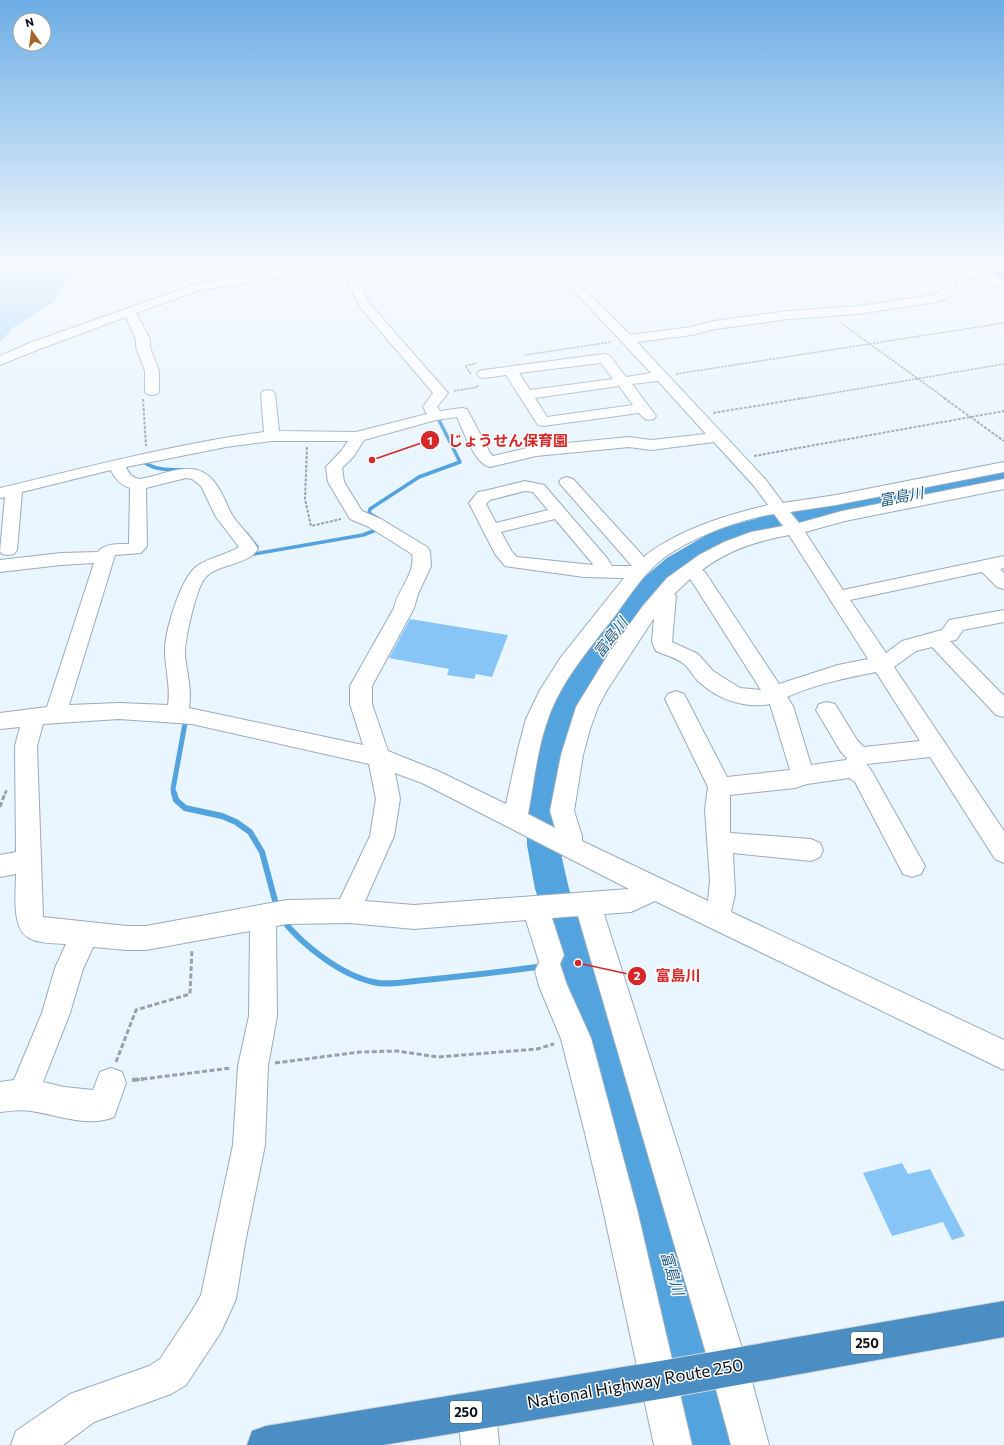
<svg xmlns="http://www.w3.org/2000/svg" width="1004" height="1445" font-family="Commissioner,'Noto Sans JP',sans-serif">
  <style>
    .green { fill: #abd5f8 }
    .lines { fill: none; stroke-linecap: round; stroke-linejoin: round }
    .stream-far2 { stroke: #53a3df; stroke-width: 3.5 }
    .stream-far1 { stroke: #53a3df; stroke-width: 5 }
    .stream { stroke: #53a3df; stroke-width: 6 }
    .river { fill: #53a3df; fill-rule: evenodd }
    .building { fill: #88c5f7 }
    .minor-casing { stroke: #99acbc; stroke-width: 2 }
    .highway-casing { stroke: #d3d4d5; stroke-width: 2 }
    .path-far4 { stroke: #98a1aa; stroke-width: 1.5; stroke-dasharray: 2.5 1; stroke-linecap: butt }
    .path-far3 { stroke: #98a1aa; stroke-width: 2; stroke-dasharray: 3 1.5; stroke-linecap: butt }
    .path-far2 { stroke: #98a1aa; stroke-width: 2.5; stroke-dasharray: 4 2; stroke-linecap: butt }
    .path-far1 { stroke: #98a1aa; stroke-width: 3; stroke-dasharray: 5 2.5; stroke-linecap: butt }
    .path { stroke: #98a1aa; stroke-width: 4; stroke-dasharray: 6 3; stroke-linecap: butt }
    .minor { fill: #fff; fill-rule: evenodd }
    .highway { fill: #4a8ec3; fill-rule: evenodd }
    .labels { text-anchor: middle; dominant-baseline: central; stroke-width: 3; stroke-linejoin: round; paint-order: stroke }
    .shield { fill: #fff; stroke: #54585d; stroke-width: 1 }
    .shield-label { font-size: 13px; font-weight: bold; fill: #0b1117 }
    .water-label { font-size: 15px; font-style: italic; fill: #1f5881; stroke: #fff }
    .near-street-label { font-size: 17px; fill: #0b1117; stroke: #fff }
    .leader { fill: none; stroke: #d62828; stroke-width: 1.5 }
    .callout-dot { fill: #d62828; stroke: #fff; stroke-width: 1.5 }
    .mark-label { font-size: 12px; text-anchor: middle; font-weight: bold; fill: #fff }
    .callout-label { font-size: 15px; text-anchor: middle; font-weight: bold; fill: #d62828; stroke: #fff; stroke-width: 3; stroke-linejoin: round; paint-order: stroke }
  </style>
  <rect width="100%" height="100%" fill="#e9f5ff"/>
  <path class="green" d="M 0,263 L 117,263 L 67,280 L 54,302 L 14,327 L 0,342 Z"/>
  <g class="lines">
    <path class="stream-far2" d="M 144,462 C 157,472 176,469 191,470
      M 382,521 L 369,513 L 370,509 L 419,477 L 460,462 L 438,418
      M 246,533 L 257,547 L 253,552
      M 248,555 L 363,535 L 381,528"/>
    <path class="stream-far1" d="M 174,794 L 173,789 L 186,718"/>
    <path class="stream" d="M 174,793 L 176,800 L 185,808 L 222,816 L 236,822 L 250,832 L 262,852 L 277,908
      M 282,919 C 302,945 341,975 373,982 C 387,986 410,981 425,980 C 464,976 504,972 543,966
      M 553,965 L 578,963"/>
    <path class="river" d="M 966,263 L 984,263 L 1004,274 L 1004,285 L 999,283 L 968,266 Z
      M 1004,470 L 1004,482 L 772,528 L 731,540 L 685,568 L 659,592 L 592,681 L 576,716 L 558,794 L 559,845 L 569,889 L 596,963 L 705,1303 L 741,1445 L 689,1445 L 659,1303 L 560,963 L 535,889 L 527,845 L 526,794 L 548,716 L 570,670 L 641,580 L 667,558 L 715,530 L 769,515 Z"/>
  </g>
  <path class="building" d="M 410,619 L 508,635 L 492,677 L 476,674 L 474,679 L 447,675 L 449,669 L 389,658 Z
    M 902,1163 L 908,1174 L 930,1169 L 965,1236 L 952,1240 L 943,1222 L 892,1236 L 863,1173 Z"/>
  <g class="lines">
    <g class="minor-casing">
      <path id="minor" d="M 330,263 L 359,263 L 353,266 L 369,303 L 448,393 L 437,407 L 440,411 L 462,408 L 467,409 L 490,453 L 493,456 L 536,446 L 629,437 L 651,440 L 706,434 L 658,381 L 632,384 L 656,416 L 654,419 C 646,421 644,419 639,413 L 543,426 L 538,425 L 506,375 L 484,378 L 479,377 L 477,374 L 479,371 L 484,370 L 604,354 L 609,355 L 626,377 L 651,373 L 548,263 L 560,263 L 630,335 L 691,327 L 714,321 L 789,311 L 858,306 L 934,295 L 942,291 L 946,279 L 972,271 L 968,268 L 970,266 L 974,265 L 983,269 L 1004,264 L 1004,270 L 991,273 L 1004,281 L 1004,290 L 980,276 L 955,283 L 954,290 L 949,297 L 936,302 L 858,314 L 789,319 L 715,329 L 692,335 L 637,342 L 766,480 L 783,503 L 836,495 L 1004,462 L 1004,472 L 836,505 L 790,512 L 799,523 L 842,511 L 1004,479 L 1004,489 L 845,521 L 805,532 L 843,590 L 1004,556 L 1004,568 L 1000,569 L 1004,573 L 1004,589 L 997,587 L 982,572 L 850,600 L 886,653 L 902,641 L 942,630 L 949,620 L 1004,610 L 1004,622 L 963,630 L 956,640 L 950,641 L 1004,696 L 1004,717 L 996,715 L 932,647 L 916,651 L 894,667 L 1004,831 L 1004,863 L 995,859 L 930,757 L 867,764 L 867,765 L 871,770 L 925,866 L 921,874 L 912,877 L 903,874 L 855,782 L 849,778 L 807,784 L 795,788 L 730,795 L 730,833 L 811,839 L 820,843 L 823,850 L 820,857 L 811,861 L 733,853 L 735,894 L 731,912 L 1004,1040 L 1004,1070 L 655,901 L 631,912 L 604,914 L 748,1367 L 769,1445 L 731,1445 L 710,1367 L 578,916 L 552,918 L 564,955 L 560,964 L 567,985 L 591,1038 L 637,1209 L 692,1445 L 654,1445 L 603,1209 L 584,1129 L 561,1039 L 539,986 L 535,971 L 539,962 L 526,920 L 414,929 L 350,923 L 287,924 L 276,926 L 277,1016 L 268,1066 L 265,1145 L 245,1243 L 236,1299 L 221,1332 L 186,1385 L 171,1394 L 94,1422 L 63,1445 L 11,1445 L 16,1431 L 70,1394 L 149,1366 L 160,1359 L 195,1306 L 201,1295 L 233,1145 L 238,1066 L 249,1016 L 250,931 L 146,950 L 127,950 L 93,947 L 83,969 L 70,1013 L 43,1082 L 64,1087 L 93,1090 L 100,1072 L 111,1068 L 122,1072 L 126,1083 L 114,1117 C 88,1128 58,1115 31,1111 C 21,1109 10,1111 0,1112 L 0,1082 L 14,1080 L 42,1013 L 55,968 L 66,944 C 54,943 40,944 29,938 C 11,929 16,892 16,874 L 0,877 L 0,855 L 16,852 L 15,746 L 20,727 L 0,729 L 0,713 L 47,707 L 94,563 L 61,565 L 0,572 L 0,560 L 61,553 L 98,552 C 104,543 119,544 129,544 L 130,488 C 120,485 115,479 111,470 L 22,492 L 17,550 L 14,554 L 8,555 L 2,554 L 0,551 L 5,497 L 0,498 L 0,488 C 88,467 175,444 264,432 L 261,394 L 263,391 L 268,390 L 273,391 L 275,394 L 279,431 L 356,432 L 427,414 L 423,407 L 433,393 L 360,307 L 350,288 L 343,268 L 200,290 L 136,313 L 150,339 L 150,347 L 159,371 L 159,391 L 157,394 L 152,395 L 147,394 L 145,391 L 145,371 L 136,347 L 136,339 L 126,317 L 37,350 L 0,365 L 0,356 L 27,344 L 193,285 L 223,279 ZM 601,363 L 613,379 L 530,390 L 519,373 ZM 619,386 L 633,405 L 547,417 L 535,398 ZM 457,417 C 464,432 474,463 490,467 L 536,456 L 629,447 L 651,450 L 714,442 L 754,486 L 768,505 C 731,514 697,524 664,543 C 657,547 650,551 644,557 L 573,479 L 567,477 L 561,479 L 559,482 L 561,485 L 632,566 L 612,566 L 607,558 L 544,485 L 525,481 L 484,491 L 478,492 L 469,503 L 495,554 L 505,566 L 584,577 L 624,578 L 561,657 L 540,690 L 526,719 L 518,749 L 506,804 L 438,771 L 388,751 L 372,704 L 372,686 L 414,608 L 418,594 L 431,566 L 430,551 L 427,547 L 381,519 L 362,511 L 344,482 L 342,468 L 354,456 L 364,440 L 436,420 ZM 272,441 L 348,441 L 342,450 L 326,467 L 328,482 L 350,519 L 369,527 L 412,554 C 416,573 398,589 394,608 L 350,686 L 350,704 L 363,745 L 189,708 C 192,690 187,673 185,656 C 184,642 196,588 205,578 C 218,563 247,566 258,549 C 251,536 240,527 232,515 C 227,506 224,496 218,487 C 198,455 169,474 140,479 C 132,478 129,474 126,467 L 226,447 ZM 186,478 L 192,479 L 201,486 L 216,517 L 239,547 C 226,555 210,557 197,566 C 181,577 165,631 165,650 C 165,669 171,687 168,705 L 119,703 L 69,705 L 115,555 L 141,553 L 147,546 L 146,488 ZM 525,491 L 533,492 L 548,510 L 496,523 L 486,504 L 490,500 ZM 774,514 L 783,526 L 751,532 L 724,542 L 699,555 L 667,578 L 642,607 L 609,653 L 576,707 L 561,755 L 550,811 L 555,828 L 528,814 C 534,783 537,749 548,719 C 562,679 592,646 617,613 C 630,595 643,575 660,561 C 687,539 740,519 774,514 ZM 555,519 L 592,563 L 593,565 L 517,557 L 512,552 L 501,532 ZM 789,535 L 868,659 L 838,665 L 779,684 L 705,572 L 702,570 C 728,550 757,541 789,535 ZM 690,579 L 691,580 L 761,690 L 740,688 L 713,671 L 698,654 L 672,642 L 676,596 L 674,594 ZM 654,618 L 652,642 L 656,651 C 665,655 677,658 684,664 C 690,669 693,676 698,681 C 717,699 744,709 770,704 L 790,770 L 727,777 L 684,694 L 676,691 L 668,694 L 665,699 L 708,787 L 705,810 L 710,881 L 708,901 L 582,841 L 582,836 L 574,811 L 583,755 L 590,729 L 598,707 L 607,690 ZM 876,672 L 920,741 L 864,747 L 857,740 L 835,704 L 827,702 L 819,704 L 816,710 L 841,752 L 847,758 L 846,760 L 811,765 L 793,706 L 787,697 C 816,684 846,678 876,672 ZM 119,719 L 192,724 L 369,764 L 376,799 L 370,836 L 340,899 L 287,900 L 146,926 L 127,926 L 43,917 L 37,746 L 43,724 ZM 395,773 L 422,783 L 629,889 L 414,905 L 365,901 L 394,836 L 400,799 Z
        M 477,1391 L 490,1397 L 496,1410 L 499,1445 L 461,1445 L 458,1410 L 464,1397 Z"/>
    </g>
    <g class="highway-casing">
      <path id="highway" d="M 1004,1301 L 1004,1337 L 666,1398 L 383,1445 L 247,1445 L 252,1431 L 266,1426 L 666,1360 Z"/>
    </g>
    <path class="path-far4" d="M 841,323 L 946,399
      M 525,355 L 611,342
      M 471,374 L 465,366 L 477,363
      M 676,374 L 1004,323
      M 454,391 L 478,387 L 478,385
      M 798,399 L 1004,364"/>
    <path class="path-far3" d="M 944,398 L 1004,441
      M 143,399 L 146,446
      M 713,413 L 804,398
      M 307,447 L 305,499 L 311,526 L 341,519
      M 754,456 L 1004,411"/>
    <path class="path-far2" d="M 5,794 L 7,789"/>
    <path class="path-far1" d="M 0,807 L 5,793
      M 116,1062 L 136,1010 L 190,994 L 192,949
      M 275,1063 L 360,1052 L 397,1051 L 438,1057 L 537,1049 L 554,1044
      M 135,1080 L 231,1068"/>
    <path class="path" d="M 132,1080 L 143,1079"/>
    <use href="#minor" class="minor"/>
    <use href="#highway" class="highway"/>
  </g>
  <linearGradient id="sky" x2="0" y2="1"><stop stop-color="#6cade4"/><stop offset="0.57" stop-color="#f5faff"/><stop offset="1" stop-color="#f5faff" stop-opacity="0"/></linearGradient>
  <rect width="1004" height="465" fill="url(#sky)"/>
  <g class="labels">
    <g class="shield">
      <rect x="851" y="1332" width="32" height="22" rx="3"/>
      <rect x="450" y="1401" width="32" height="22" rx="3"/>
    </g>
    <g class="shield-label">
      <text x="867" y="1343">250</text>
      <text x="466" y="1412">250</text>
    </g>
    <g class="water-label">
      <text transform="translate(901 496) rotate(-11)">富島川</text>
      <text transform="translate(610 637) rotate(-52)">富島川</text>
      <text transform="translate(673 1273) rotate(73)">富島川</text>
    </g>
    <g class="near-street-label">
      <text transform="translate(635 1383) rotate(-10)">National Highway Route 250</text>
    </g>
  </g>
  <path class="leader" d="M372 460L430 440M578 963L637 976"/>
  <g class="callout-dot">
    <circle cx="372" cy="460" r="4"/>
    <circle cx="578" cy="963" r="4"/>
    <circle cx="430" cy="440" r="10"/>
    <circle cx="637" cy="976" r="10"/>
  </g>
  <g class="mark-label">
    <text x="430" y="445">1</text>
    <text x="637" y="980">2</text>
  </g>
  <g class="callout-label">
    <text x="508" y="446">じょうせん保育園</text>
    <text x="678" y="981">富島川</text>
  </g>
  <g transform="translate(32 32) rotate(346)"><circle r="19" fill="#ffffff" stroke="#9da0a2"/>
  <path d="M0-3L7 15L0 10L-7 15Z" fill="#a36829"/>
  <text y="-6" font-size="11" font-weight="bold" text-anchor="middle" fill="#0b1117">N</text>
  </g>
</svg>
